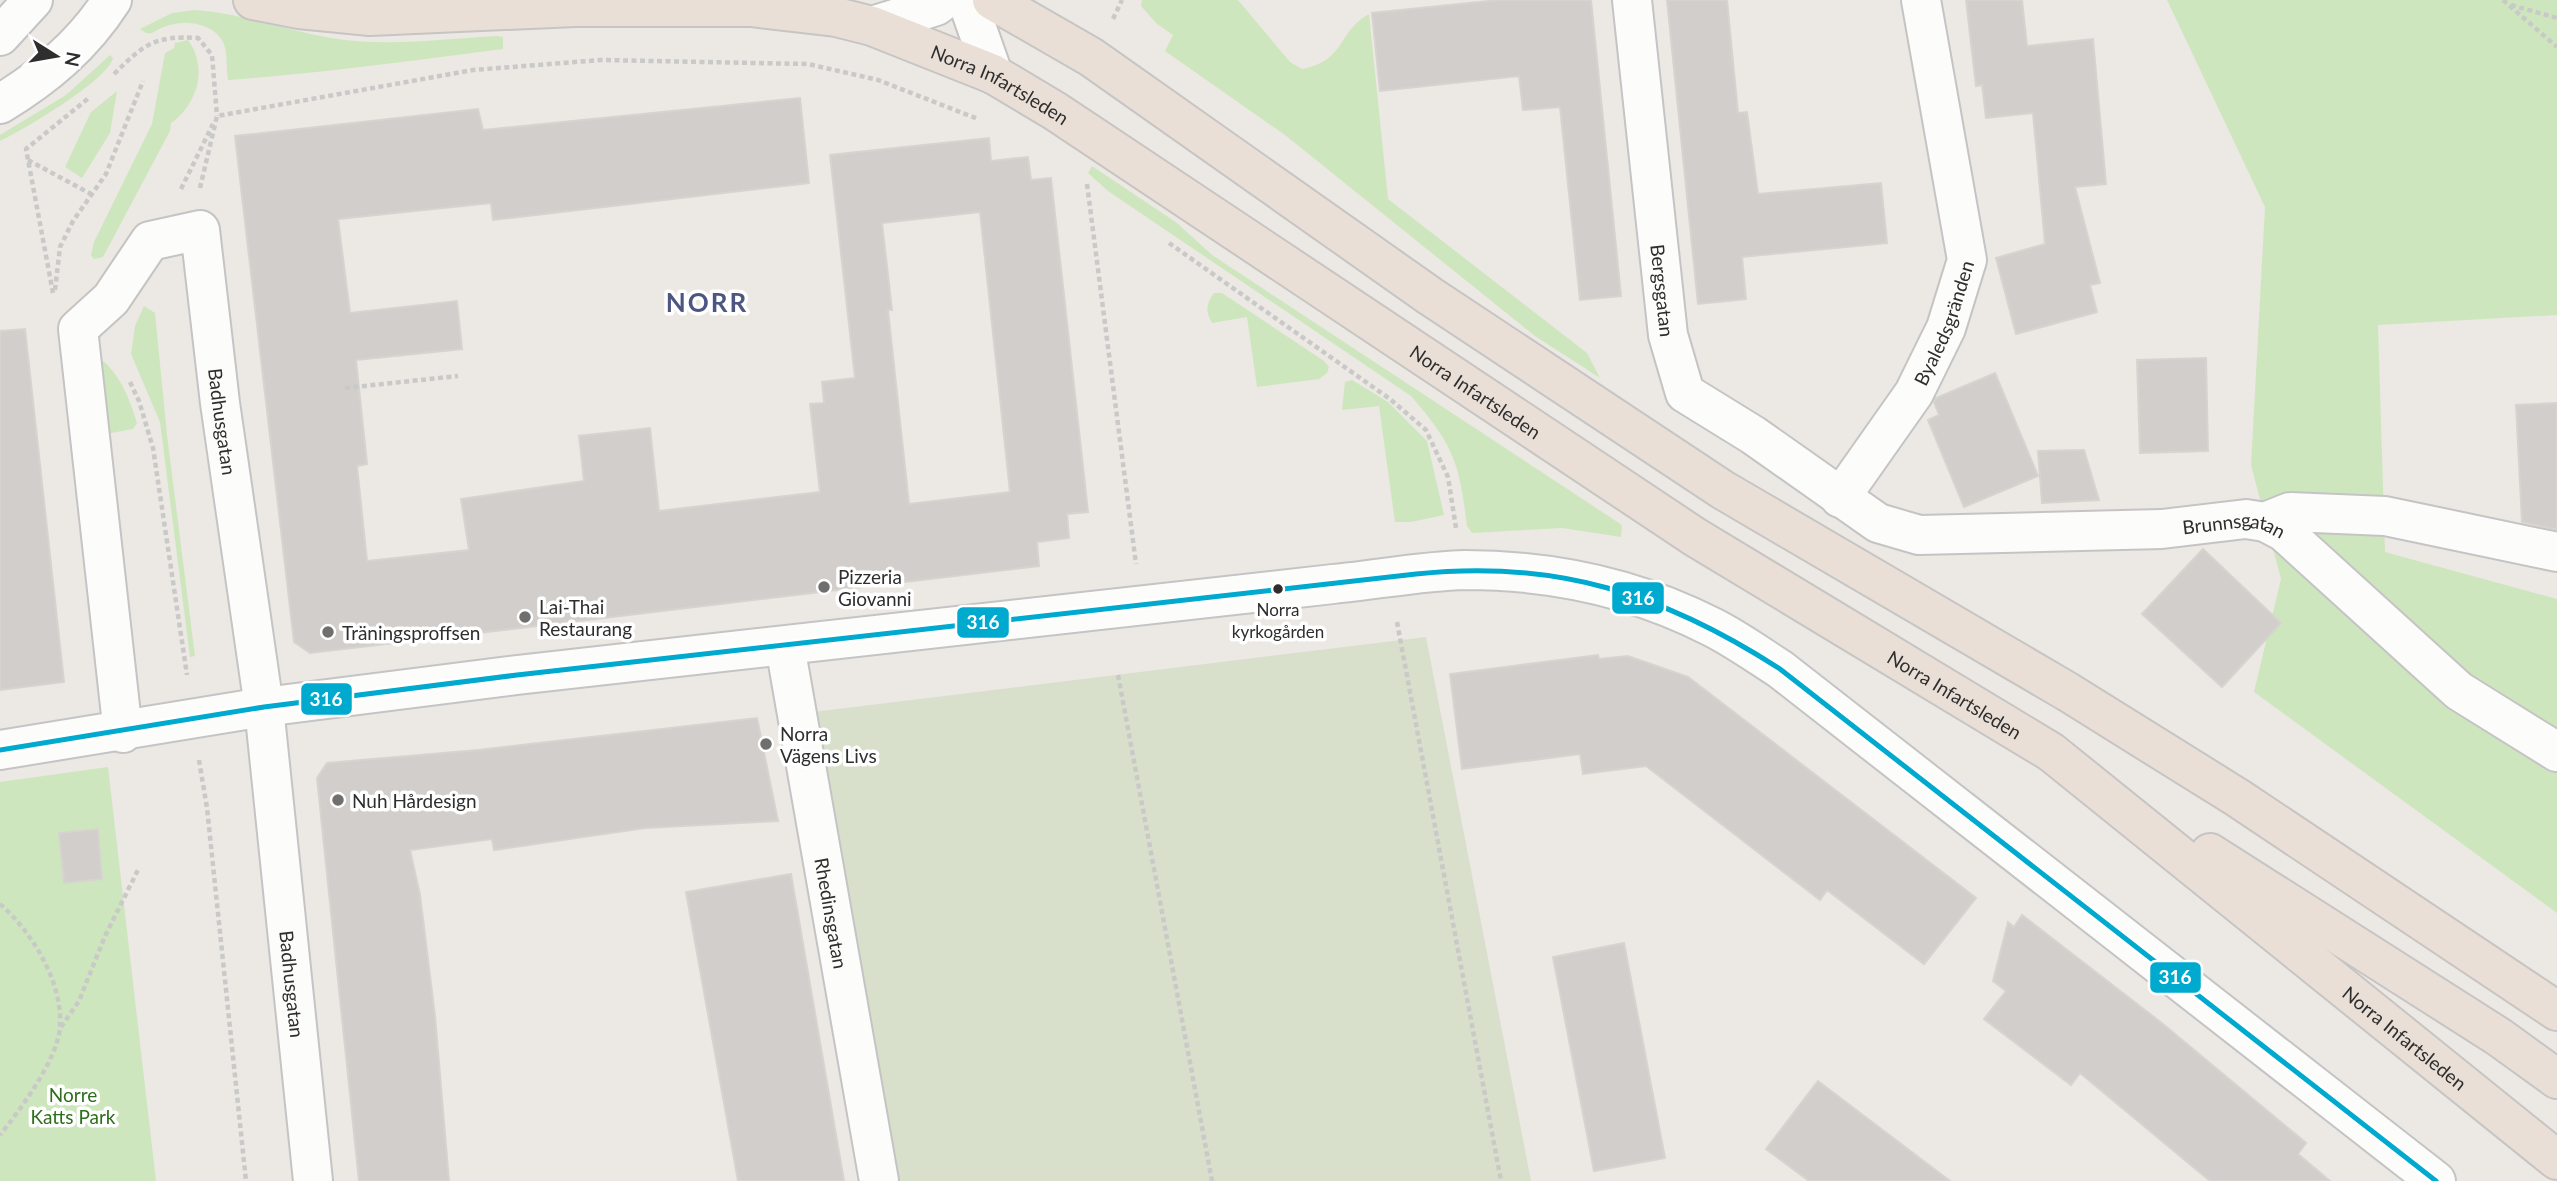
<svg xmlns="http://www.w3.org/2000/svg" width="2557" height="1181" font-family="Lato,sans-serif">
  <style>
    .green { fill: #cee6be }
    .cemetery { fill: #d8e0cc }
    .building { fill: #d1cecb; stroke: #d7d4d0; stroke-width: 2; fill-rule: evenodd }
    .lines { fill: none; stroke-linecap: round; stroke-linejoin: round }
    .minor-casing { stroke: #c5c4c5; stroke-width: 42 }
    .highway-casing { stroke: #c6c5c4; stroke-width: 42 }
    .path { stroke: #c9c9c8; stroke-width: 4.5; stroke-dasharray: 5 3.5; stroke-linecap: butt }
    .minor { stroke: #fcfcfb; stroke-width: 38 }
    .highway { stroke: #eadfd6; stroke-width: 38 }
    .bus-1-casing { stroke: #fff; stroke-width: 10 }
    .bus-1 { stroke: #00a9ce; stroke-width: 5 }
    .poi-dot { fill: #706f6e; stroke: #fff; stroke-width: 2.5 }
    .bus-dot { fill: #2e2e2e; stroke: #fff; stroke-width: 2.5 }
    .labels { text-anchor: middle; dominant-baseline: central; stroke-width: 7; stroke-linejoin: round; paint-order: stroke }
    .bus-label { font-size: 17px; fill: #2e2e2e; stroke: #fff }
    .street-label { font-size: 19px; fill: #2e2e2e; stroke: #fff }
    .poi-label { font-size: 19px; fill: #2e2e2e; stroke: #fff; text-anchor: start }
    .park-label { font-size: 19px; fill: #2c6e1b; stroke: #fff }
    .district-label { font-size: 26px; font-weight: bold; letter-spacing: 2px; fill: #4d5680; stroke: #fff }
    .line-badge { stroke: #fff; stroke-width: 2.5 }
    .badge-label { font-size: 19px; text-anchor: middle; font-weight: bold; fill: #fff }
  </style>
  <rect width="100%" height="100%" fill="#ece8e4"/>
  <path class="green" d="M 1142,0 L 1238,0 L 1290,62 L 1302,69 C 1346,61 1337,32 1369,14 L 1388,199 L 1587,353 L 1600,378 L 1535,336 L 1285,135 L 1165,51 L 1173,35 L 1157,24 L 1141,6 Z
    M 2167,0 L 2557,0 L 2557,315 L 2378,325 L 2385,552 L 2557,599 L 2557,913 L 2254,692 L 2281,579 L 2251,465 L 2265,207 Z
    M 194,10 C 241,13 285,30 331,38 C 384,47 444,39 497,36 L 503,37 L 503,49 C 412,61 320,73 228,80 C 226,69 228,52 223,42 C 213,22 182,19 164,27 C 153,31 151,38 140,29 L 172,13 Z
    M 188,40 C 208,67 198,104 171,123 L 170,131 L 103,257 L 94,259 L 91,255 L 94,242 L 152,124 L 165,53 L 174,48 L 175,43 Z
    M 110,55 L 113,58 C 107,81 23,130 0,141 L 0,135 L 66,95 Z
    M 117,91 L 110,133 L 82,178 L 65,167 L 91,112 Z
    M 1092,166 L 1177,223 L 1212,255 L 1622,525 L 1621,537 L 1562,528 L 1472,533 L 1467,526 C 1459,461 1454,446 1411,396 L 1108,191 L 1088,173 Z
    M 1214,293 L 1222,293 L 1324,361 L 1329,367 L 1327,373 L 1319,379 L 1257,387 L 1247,317 L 1212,323 C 1205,311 1206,304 1214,293 Z
    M 144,306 L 155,313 L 167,435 L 195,656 L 190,657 L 160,422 L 131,354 L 135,326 Z
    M 102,360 C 121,376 130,400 137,423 L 133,429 L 106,434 L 98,362 Z
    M 1352,380 L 1388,402 L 1427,441 L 1444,515 L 1411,522 L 1395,522 L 1379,406 L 1342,410 L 1345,382 Z
    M 108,767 L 156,1181 L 0,1181 L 0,782 Z"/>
  <path class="cemetery" d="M 1426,637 L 1531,1181 L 894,1181 L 813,712 Z"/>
  <path class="building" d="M 1498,0 L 1591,0 L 1621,296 L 1580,300 L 1560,107 L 1523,110 L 1519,76 L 1380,91 L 1372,13 Z
    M 1667,0 L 1727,0 L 1738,113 L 1747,112 L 1758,194 L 1881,183 L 1887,243 L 1742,257 L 1746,299 L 1698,304 Z
    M 1966,0 L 2022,0 L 2027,46 L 2093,39 L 2106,184 L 2075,187 L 2100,283 L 2090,285 L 2097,312 L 2016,334 L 1996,258 L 2045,244 L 2033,113 L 1986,118 L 1982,85 L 1976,86 Z
    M 800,98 L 809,183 L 493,220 L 491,203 L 338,219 L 350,313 L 457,301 L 462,349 L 356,360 L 367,464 L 357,466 L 367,561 L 469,550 L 461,499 L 584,481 L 579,436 L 650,428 L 659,511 L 820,492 L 810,404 L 824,403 L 822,382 L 855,378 L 830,155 L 989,138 L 991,161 L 1028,157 L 1031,180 L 1051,178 L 1088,512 L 1067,514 L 1069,538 L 1037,542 L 1039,566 L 310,653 L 294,642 L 235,136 L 478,109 L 483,130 ZM 980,212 L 1010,492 L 909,504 L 888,310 L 892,310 L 882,223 Z
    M 25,329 L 64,682 L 0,690 L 0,331 Z
    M 2206,358 L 2208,451 L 2140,453 L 2137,360 Z
    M 1995,373 L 2038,476 L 1964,507 L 1928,420 L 1939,415 L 1934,402 L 1936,398 Z
    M 2557,403 L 2557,529 L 2554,529 L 2522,522 L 2516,405 Z
    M 2084,450 L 2099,500 L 2042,503 L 2038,451 Z
    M 2203,549 L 2281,623 L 2222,687 L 2142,614 Z
    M 1598,655 L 1599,659 L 1628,656 L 1688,677 L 1976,898 L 1924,964 L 1827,890 L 1820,900 L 1646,766 L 1583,774 L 1580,754 L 1462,769 L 1450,674 Z
    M 757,718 L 778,821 L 645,828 L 494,850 L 492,839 L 410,850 L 420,895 L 435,1016 L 449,1181 L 359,1181 L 317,778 L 327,763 L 478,750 Z
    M 98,829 L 102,879 L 64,883 L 59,833 Z
    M 791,874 L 844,1181 L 738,1181 L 686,892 Z
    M 2022,915 L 2163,1024 L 2306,1143 L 2298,1154 L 2330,1181 L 2210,1181 L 2080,1073 L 2071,1085 L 1984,1019 L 2006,991 L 1993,981 L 2008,922 L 2014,927 Z
    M 1624,943 L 1665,1158 L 1594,1171 L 1553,957 Z
    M 1818,1081 L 1950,1181 L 1809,1181 L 1766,1149 Z"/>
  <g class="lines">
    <g class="minor-casing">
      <g id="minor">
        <path d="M 967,0 L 993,74"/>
        <path id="s1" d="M 1632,0 L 1668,335 L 1685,393 L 1753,435 L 1878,523 L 1919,535 L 2162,529 L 2246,519 L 2265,522 L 2284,532 L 2459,691 L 2557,752"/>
        <path d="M 872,26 L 936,6 L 944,0"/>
        <path d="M 0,36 L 33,0"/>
        <path d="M 0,104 C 46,76 83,45 112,0"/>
        <path id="s2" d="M 1840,498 L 1914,393 L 1946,328 L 1967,260 L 1921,0"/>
        <path d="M 2265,522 L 2290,512 L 2385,516 L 2557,552"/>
        <path id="s3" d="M 785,646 L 879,1181"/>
        <path id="s4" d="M 123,733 L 78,329 L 111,299 L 150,241 L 200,230 L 220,403 L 264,707 L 313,1181"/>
        <path d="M 0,750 L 264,707 L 517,675 L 1333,584 C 1376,580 1422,571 1465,570 C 1552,570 1634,587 1712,627 C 1736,639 1758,655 1780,669 L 2436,1181"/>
      </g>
    </g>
    <g class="highway-casing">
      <g id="highway">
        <path id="s5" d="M 253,0 L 299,9 L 370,16 L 575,7 L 751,7 L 836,17 L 872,26 L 993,74 L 1055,111 L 1695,537 L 2051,752 L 2557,1160"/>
        <path d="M 992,0 L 1091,57 L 1430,296 L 1723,490 L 2068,692 L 2238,798 L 2557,1011"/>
        <path d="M 2210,853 L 2499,1037 L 2557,1079"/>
      </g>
    </g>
    <path class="path" d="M 2503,0 L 2557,47
      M 2511,5 L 2557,18
      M 1113,19 L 1122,0
      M 114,74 C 143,45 155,35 198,38 L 212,55 L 217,116
      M 28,160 L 91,194
      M 1087,184 L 1136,564
      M 200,188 L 217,116 L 473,70 L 601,60 L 808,64 L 878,80 L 978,119
      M 181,189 L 213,124
      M 1169,243 L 1390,399 L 1426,430 L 1448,477 L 1456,528
      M 55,290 L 60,247 L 73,221 L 106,174 L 143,81
      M 53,293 L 26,149 L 90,97
      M 130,382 L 139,401 L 153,448 L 187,675
      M 345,388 L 458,376
      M 1397,622 L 1501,1181
      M 1118,675 L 1212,1181
      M 199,760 L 207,808 L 246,1181
      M 0,904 C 32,932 63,982 60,1027 C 58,1059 20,1110 0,1135
      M 61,1027 L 79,1001 L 105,936 L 138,870"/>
    <use href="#minor" class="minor"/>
    <use href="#highway" class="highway"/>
    <g class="bus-1-casing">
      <path id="bus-1" d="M 0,750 L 264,707 L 517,675 L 1416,574 C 1555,559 1664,594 1780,669 L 2436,1181"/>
    </g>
    <use href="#bus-1" class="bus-1"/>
  </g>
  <g class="poi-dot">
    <circle cx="824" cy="587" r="7"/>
    <circle cx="525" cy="617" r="7"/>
    <circle cx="328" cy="632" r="7"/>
    <circle cx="766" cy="744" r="7"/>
    <circle cx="338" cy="800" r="7"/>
  </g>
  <circle class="bus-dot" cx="1278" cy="589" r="6"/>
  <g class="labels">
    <g class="bus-label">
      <text x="1278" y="609">Norra<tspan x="1278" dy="22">kyrkogården</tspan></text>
    </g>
    <g class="street-label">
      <text stroke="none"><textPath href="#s5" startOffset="763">Norra Infartsleden</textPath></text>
      <text stroke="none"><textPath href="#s1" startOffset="292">Bergsgatan</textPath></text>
      <text stroke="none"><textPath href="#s2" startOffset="205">Byaledsgränden</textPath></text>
      <text stroke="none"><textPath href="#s5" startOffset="1330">Norra Infartsleden</textPath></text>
      <text stroke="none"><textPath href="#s4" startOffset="765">Badhusgatan</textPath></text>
      <text stroke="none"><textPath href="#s1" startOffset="989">Brunnsgatan</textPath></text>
      <text stroke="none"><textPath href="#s5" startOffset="1897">Norra Infartsleden</textPath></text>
      <text stroke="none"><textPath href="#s3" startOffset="271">Rhedinsgatan</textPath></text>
      <text stroke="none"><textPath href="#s4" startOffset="1332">Badhusgatan</textPath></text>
      <text stroke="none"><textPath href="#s5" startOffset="2464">Norra Infartsleden</textPath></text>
    </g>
    <g class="poi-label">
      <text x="838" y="576">Pizzeria<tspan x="838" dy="22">Giovanni</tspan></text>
      <text x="539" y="606">Lai-Thai<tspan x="539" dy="22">Restaurang</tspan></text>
      <text x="342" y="632">Träningsproffsen</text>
      <text x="780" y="733">Norra<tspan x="780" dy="22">Vägens Livs</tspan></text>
      <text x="352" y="800">Nuh Hårdesign</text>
    </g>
    <g class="park-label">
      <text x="73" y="1094">Norre<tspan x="73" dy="22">Katts Park</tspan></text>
    </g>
    <g class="district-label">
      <text x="707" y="302">NORR</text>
    </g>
  </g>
  <g class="line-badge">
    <rect x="1611" y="581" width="54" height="34" rx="7" fill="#00a9ce"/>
    <rect x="956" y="606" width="54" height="33" rx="7" fill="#00a9ce"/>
    <rect x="300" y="682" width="53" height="34" rx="7" fill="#00a9ce"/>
    <rect x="2149" y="961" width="53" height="33" rx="7" fill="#00a9ce"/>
  </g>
  <g class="badge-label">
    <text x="1638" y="605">316</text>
    <text x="983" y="629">316</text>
    <text x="326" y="706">316</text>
    <text x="2175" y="984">316</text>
  </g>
  <g transform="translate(56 56) rotate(101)" stroke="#ffffff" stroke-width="5" paint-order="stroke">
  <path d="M0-5L12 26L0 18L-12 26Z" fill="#2e2e2e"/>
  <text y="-10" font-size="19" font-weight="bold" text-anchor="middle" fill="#2e2e2e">N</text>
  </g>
</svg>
